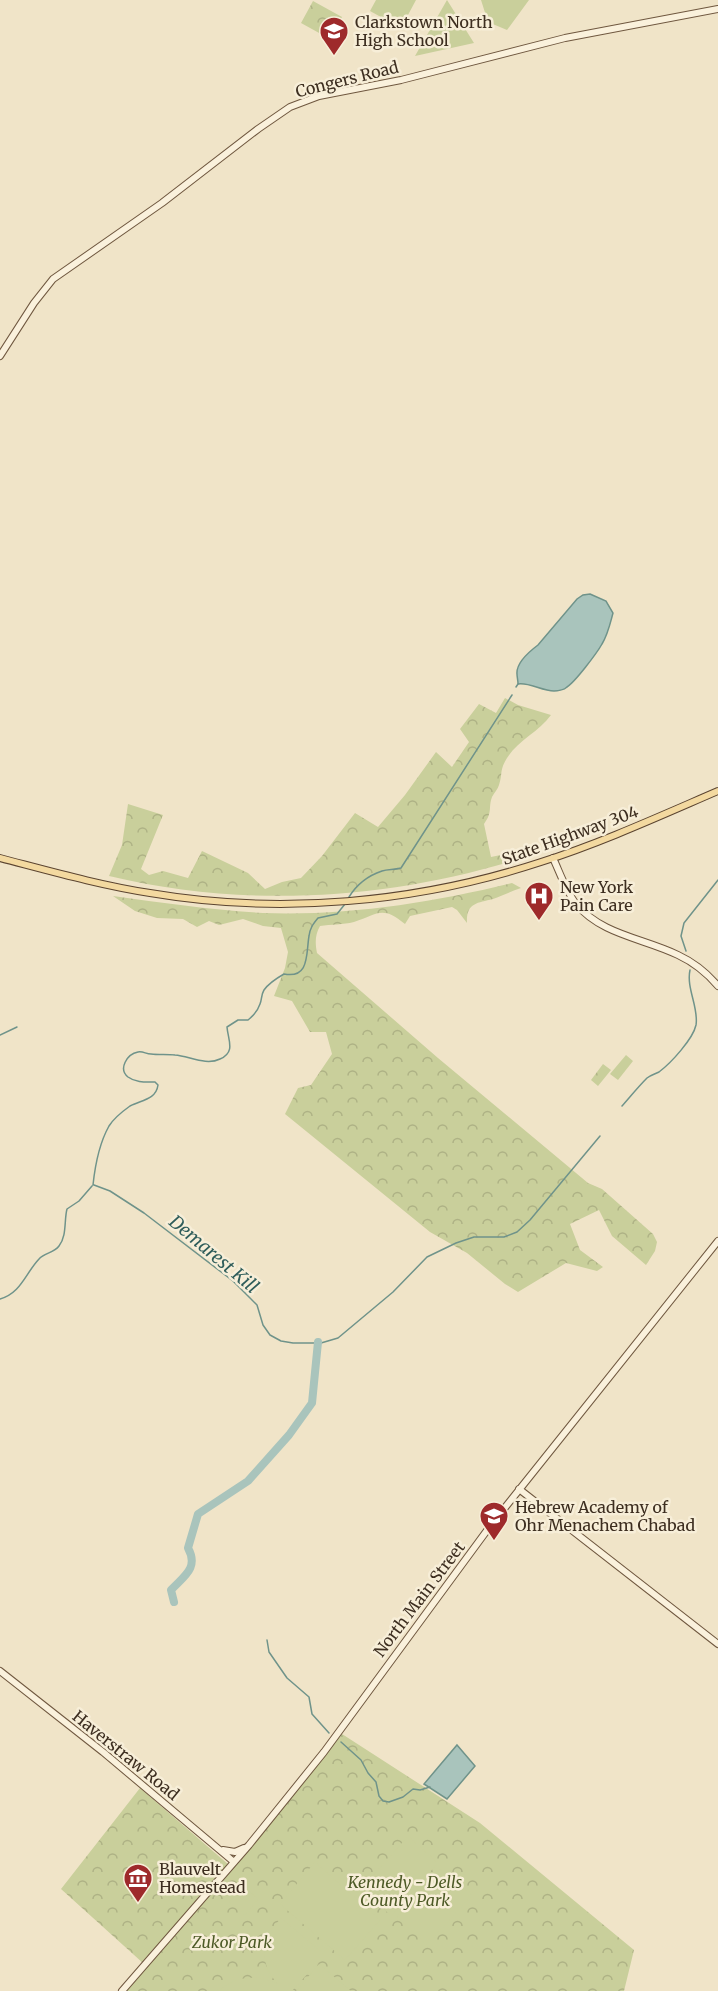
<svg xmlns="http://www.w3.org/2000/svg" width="718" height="1991" font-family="Merriweather,serif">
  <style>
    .forest { fill: url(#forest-crowns) }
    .pitch { fill: #c9cf9b }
    .water { fill: #a9c4bc; stroke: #6f938a; stroke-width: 1.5 }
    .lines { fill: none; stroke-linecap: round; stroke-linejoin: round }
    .stream { stroke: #6f938a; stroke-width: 1.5 }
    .river { stroke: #a9c4bc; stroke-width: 8 }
    .secondary-casing { stroke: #6f573f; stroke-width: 8 }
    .primary-casing { stroke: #5b4430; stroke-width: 8 }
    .secondary { stroke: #faf1dc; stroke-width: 6 }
    .primary { stroke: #f3d9a0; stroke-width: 6 }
    .labels { text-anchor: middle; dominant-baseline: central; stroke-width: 5; stroke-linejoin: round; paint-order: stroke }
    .poi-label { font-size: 16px; fill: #3d2e20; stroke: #f7eed8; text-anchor: start }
    .street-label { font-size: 16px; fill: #3d2e20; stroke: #f7eed8 }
    .park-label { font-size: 16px; font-style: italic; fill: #4d5a26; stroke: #f7eed8 }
    .water-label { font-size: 18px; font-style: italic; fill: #2f5d5a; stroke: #f7eed8 }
  </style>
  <defs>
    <pattern id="forest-crowns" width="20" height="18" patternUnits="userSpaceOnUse" patternTransform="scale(1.5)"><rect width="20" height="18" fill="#c9cf9b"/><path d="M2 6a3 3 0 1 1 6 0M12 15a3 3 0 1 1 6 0" fill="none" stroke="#aeb285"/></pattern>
  </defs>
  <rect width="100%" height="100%" fill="#f0e4c8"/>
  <path class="forest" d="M 313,1 L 342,17 L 330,39 L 301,23 Z
    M 505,698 L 518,705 L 551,715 C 539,732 518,740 507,758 C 499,771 503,773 499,785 C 498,789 494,793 492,797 C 488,808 493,812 484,824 L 491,857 L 525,850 L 540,852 C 403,899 249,910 109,876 L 122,845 L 128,804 L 163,815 L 141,869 L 149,875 L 163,871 L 188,878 L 202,851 L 248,873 L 265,889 L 282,882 L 301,878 L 322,856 L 355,813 L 378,827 L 405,795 L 436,752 L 452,767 L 469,742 L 460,729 L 479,704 L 496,713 Z
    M 512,883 L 521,888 C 512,891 502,896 493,899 C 477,903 466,903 467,923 L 457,910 L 452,907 L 410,916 L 405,924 C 382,905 378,914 354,922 C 343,925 331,924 320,926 C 315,935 315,943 317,953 L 438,1058 L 588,1183 L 602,1189 L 653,1234 L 657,1242 L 655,1251 L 646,1265 L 612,1236 L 599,1210 L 570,1224 L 580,1250 L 603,1267 L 597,1271 L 566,1263 L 518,1292 L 505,1284 L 467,1253 L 430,1232 L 285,1114 L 298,1088 L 311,1085 L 332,1054 L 326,1032 L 310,1032 L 292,1001 L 274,996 L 285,968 L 288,952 L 281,928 L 263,926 L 243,919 L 219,925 L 209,921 L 197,927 L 183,919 L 157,918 L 135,911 L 113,896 C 163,903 213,910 263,913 C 346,916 431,903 512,883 Z
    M 603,1064 L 611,1070 L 598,1086 L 591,1080 Z
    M 342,1734 L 480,1823 L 634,1950 L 624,1991 L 125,1991 L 228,1871 Z
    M 140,1788 L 229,1865 L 144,1964 L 61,1889 Z"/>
  <path class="pitch" d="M 376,0 L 416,0 L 401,28 L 370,11 Z
    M 447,0 L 474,43 L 415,56 Z
    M 481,0 L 529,0 L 507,30 L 488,22 Z
    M 626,1055 L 633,1061 L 618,1080 L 610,1074 Z
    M 408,1836 L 438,1863 L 391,1916 L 362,1888 Z
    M 315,1862 L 380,1920 L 345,1960 L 280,1904 Z
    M 440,1869 L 472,1895 L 427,1945 L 397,1917 Z
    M 243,1886 L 258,1899 L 245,1915 L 229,1902 Z
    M 281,1918 L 318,1949 L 318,1962 L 292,1991 L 219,1991 C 236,1975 260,1974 279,1985 C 258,1964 261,1940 281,1918 Z
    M 319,1964 L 351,1991 L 296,1991 Z"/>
  <path class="water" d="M 590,594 L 606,601 L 613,613 C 610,624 608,634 602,644 C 597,653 575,682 567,687 C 564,690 557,691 554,691 C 542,691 529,682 518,684 C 518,680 517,677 517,674 C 516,663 530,651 538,645 L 577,599 L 583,595 Z
    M 457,1745 L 475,1766 L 447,1799 L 424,1784 Z"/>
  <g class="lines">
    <path class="stream" d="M 516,687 L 518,684
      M 349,897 C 357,884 367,876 382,871 C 388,869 394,870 401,868 L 512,695
      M 686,951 L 681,936 L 684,923 L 718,880
      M 0,1035 L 17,1027
      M 622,1106 C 630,1097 638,1087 647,1078 C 651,1075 655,1074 659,1072 C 671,1063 693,1039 696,1025 C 699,1008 686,988 690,970
      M 93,1185 C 95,1166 100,1142 109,1126 C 114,1118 123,1111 130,1106 C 141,1100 156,1100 158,1085 L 155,1082 C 146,1082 136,1083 128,1077 C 118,1069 127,1054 138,1052 C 143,1051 146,1054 151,1054 C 159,1055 167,1054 175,1055 C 189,1056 206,1066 220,1059 C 236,1052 228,1040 227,1027 L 238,1020 L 248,1020 C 253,1016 258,1010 260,1004 C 262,999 261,995 264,990 C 269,983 277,978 284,974 C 310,979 306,953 309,936 C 310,928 313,924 318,918 L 337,914 L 345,904
      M 94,1185 L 110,1191 L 144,1213 L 233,1281 L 257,1305 L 263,1325 L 270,1335 L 281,1341 L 293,1343 L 321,1343 L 338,1338 L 393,1292 L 427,1257 L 456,1243 L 474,1237 L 504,1237 L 517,1232 L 530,1220 L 600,1136
      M 0,1299 C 21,1293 25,1274 39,1259 C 44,1253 54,1253 59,1246 C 67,1236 64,1220 67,1209 L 79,1201 L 92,1186
      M 267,1640 L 269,1652 L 287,1678 L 309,1697 L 312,1714 L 329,1733
      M 341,1742 L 361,1760 L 368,1773 L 376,1782 L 379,1796 L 383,1801 L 389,1802 L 403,1797 L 413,1789 L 420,1790 L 430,1787"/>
    <path class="river" d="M 174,1602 L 171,1590 C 184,1576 199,1568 188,1548 L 198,1514 L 248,1481 L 289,1435 L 312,1403 L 318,1342"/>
    <g class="secondary-casing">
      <path id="secondary" d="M 0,356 L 34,303 L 53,279 L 162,203 L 258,129 L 290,107 L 319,96 L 401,80 L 565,38 L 718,9
        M 553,858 C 560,873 566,891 576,904 C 602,935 643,938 678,955 C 693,962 707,973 718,986
        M 519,1489 L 718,1644
        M 0,1671 L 103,1752 L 234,1862
        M 223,1850 L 235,1852 L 244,1848
        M 122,1991 L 249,1845 L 324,1752 L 491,1525 L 718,1241"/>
    </g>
    <g class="primary-casing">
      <path id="primary" d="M 0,858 C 50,871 99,885 150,893 C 280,915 416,903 541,862 C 601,843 660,816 718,791"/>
    </g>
    <use href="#secondary" class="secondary"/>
    <use href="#primary" class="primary"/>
  </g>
  <defs>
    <g id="school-pin" transform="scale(1.5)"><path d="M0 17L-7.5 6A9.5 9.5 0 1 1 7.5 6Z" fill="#9e2a2b" stroke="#f7eed8"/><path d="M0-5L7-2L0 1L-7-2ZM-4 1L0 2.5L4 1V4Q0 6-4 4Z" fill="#fff"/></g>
    <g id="hospital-pin" transform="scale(1.5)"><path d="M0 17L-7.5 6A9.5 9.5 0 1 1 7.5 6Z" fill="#9e2a2b" stroke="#f7eed8"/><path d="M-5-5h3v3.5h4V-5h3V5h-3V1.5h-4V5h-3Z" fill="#fff"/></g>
    <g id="museum-pin" transform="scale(1.5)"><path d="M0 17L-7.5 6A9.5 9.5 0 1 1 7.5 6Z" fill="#9e2a2b" stroke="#f7eed8"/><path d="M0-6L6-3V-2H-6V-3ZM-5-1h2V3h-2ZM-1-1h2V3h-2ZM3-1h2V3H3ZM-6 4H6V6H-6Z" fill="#fff"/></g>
  </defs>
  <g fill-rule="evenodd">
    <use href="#school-pin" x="334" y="31"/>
    <use href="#hospital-pin" x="539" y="896"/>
    <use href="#school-pin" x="494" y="1516"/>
    <use href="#museum-pin" x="138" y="1878"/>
  </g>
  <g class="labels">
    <g class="poi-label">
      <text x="355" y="22">Clarkstown North<tspan x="355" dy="18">High School</tspan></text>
      <text x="560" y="887">New York<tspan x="560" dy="18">Pain Care</tspan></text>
      <text x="515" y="1507">Hebrew Academy of<tspan x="515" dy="18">Ohr Menachem Chabad</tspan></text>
      <text x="159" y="1869">Blauvelt<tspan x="159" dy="18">Homestead</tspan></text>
    </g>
    <g class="street-label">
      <text transform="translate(347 79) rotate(-14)">Congers Road</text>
      <text transform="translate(570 835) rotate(-20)">State Highway 304</text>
      <text transform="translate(419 1599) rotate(-53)">North Main Street</text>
      <text transform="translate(126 1755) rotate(39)">Haverstraw Road</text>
    </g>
    <g class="park-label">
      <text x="405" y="1882">Kennedy - Dells<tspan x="405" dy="18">County Park</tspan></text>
      <text x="232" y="1942">Zukor Park</text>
    </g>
    <g class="water-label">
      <text transform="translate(214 1254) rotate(40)">Demarest Kill</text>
    </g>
  </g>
</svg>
